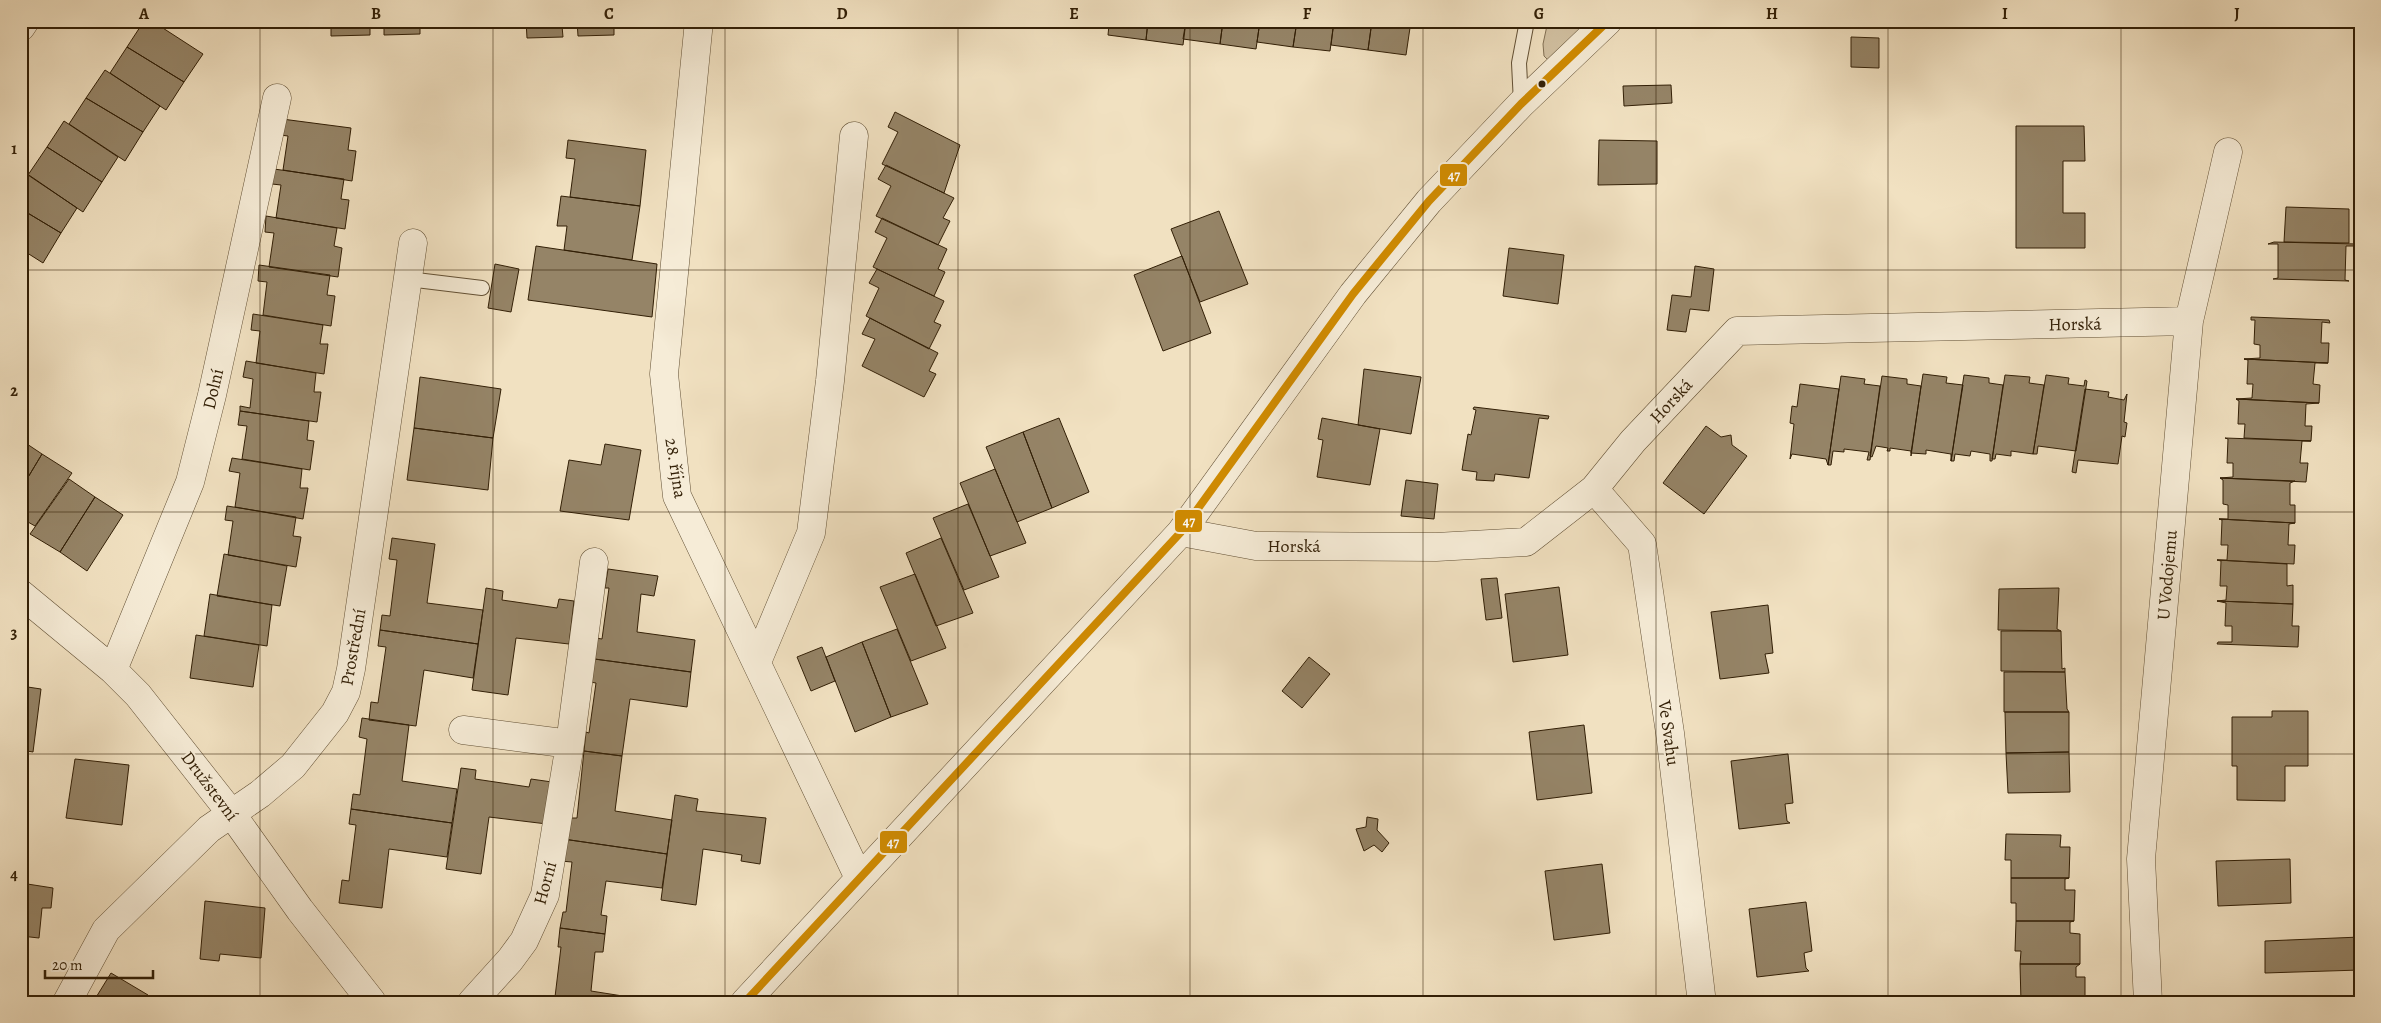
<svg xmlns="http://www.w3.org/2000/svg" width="2381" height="1023" font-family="Alegreya,serif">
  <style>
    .green { fill: #d1c0a1; stroke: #827054 }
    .building { fill: #958467; stroke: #321f06 }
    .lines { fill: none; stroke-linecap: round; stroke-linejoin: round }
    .service-casing { stroke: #625035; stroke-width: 16 }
    .minor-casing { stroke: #625035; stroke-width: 29 }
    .tertiary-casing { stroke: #625035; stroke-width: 29 }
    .service { stroke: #f6ecd7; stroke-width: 14 }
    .minor { stroke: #f6ecd7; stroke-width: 28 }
    .tertiary { stroke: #f6ecd7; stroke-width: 28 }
    .bus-1-casing { stroke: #f6ecd7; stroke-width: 11 }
    .bus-1 { stroke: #d08b01; stroke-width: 8 }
    .grid { fill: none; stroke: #321f06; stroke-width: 1; stroke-opacity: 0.55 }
    .bus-dot { fill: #321f06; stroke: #f6ecd7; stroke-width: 2 }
    .labels { text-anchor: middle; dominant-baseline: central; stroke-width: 4; stroke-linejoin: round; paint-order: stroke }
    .street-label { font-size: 18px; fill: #321f06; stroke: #f6ecd7 }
    .line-badge { stroke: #f6ecd7; stroke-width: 2 }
    .badge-label { font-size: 14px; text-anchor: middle; font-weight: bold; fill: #fff }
    .neatline { fill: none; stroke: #321f06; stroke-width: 2 }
    .grid-label { font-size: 16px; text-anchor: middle; font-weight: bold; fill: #321f06 }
  </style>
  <rect width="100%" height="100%" fill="#f1e1c1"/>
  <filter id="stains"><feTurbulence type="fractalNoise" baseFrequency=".004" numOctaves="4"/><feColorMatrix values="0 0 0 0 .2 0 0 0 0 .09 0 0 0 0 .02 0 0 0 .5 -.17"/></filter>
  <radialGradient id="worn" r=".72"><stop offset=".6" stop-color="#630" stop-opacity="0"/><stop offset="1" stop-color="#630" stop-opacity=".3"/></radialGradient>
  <path class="green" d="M 1548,21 L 1596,21 L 1549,61 L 1544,56 L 1543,44 Z"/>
  <path class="building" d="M 144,21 L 152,21 L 203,54 L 184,82 L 127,47 Z
    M 331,21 L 384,21 L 384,25 L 370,25 L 370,35 L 331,36 Z
    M 384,21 L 435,21 L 435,25 L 420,25 L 420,34 L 384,35 Z
    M 526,21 L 577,21 L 578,25 L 562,26 L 563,37 L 527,38 Z
    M 577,21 L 629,21 L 629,23 L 614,24 L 614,35 L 578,36 Z
    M 767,21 L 819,21 L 819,23 L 768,24 Z
    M 819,21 L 870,21 L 870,22 L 819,23 Z
    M 1092,21 L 1148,21 L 1146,40 L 1108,35 L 1109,25 Z
    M 1148,21 L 1186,21 L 1183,45 L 1146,40 Z
    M 1186,21 L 1223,21 L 1220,44 L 1183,39 Z
    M 1223,21 L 1260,21 L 1256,49 L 1220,44 Z
    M 1260,21 L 1297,21 L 1293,47 L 1257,42 Z
    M 1297,21 L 1334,21 L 1330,51 L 1293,47 Z
    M 1334,21 L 1372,21 L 1368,50 L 1331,45 Z
    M 1372,21 L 1411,21 L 1406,55 L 1368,50 Z
    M 1777,21 L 1811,21 L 1811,27 L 1776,27 Z
    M 2167,21 L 2217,21 L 2217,27 L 2167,27 Z
    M 1851,37 L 1879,38 L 1879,68 L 1851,67 Z
    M 127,47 L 184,82 L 166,110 L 110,73 Z
    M 105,70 L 160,106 L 143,132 L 86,98 Z
    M 1671,85 L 1672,103 L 1624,106 L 1623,86 Z
    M 86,98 L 143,132 L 125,161 L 69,124 Z
    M 895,112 L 960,145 L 944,193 L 882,164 L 898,132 L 888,127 Z
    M 282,119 L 351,128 L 348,150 L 356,151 L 352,181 L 283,170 L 288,136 L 280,135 Z
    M 64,121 L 118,157 L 102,182 L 47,147 Z
    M 2016,126 L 2084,126 L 2085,161 L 2063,161 L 2063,213 L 2085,213 L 2085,248 L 2016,248 Z
    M 568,140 L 646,150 L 640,206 L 570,197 L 575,159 L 566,158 Z
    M 1599,140 L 1657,141 L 1657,184 L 1598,185 Z
    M 47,147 L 102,182 L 83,212 L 28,175 Z
    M 886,165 L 954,198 L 943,218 L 950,221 L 938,245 L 876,216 L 891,186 L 878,179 Z
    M 274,169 L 344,179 L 341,199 L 349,200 L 345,229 L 276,218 L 281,185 L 272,184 Z
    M 23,171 L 77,208 L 61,233 L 21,209 L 21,174 Z
    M 561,196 L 640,206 L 632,260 L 564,250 L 567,226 L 557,226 Z
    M 2286,207 L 2349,209 L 2349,243 L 2284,242 Z
    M 21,209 L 61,233 L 43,263 L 21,249 Z
    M 1219,211 L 1248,284 L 1200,302 L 1171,229 Z
    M 266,216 L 337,228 L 334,246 L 342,248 L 338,277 L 269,267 L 274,233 L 265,232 Z
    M 882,218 L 947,249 L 938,269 L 945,272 L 934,296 L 873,267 L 887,238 L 875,232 Z
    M 2274,242 L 2357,244 L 2358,246 L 2346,246 L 2345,280 L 2349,281 L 2273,279 L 2278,278 L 2278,244 L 2268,244 Z
    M 536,246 L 657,264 L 652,317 L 528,300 Z
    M 1509,248 L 1564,255 L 1558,304 L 1503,296 Z
    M 1182,256 L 1211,333 L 1163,351 L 1134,275 Z
    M 495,264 L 519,269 L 511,312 L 488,308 Z
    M 259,265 L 330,275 L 327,295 L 335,296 L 331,326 L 263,315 L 267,282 L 258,281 Z
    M 1695,266 L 1714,269 L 1709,311 L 1690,309 L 1686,332 L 1667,330 L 1672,295 L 1691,297 Z
    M 877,269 L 944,301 L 934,322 L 941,325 L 929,349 L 866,316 L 879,288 L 869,283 Z
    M 253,314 L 323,325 L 320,344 L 328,344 L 324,374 L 256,363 L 260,331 L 251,330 Z
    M 2251,317 L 2329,320 L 2330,323 L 2322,322 L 2321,343 L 2329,343 L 2328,363 L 2244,359 L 2260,358 L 2260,345 L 2254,344 L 2255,320 L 2251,320 Z
    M 870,318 L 938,353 L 929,371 L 936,374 L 924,397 L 862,366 L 875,339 L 862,334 Z
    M 2244,359 L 2328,363 L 2315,363 L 2313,384 L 2320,385 L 2319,403 L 2236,399 L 2252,398 L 2253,384 L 2247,384 L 2248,360 Z
    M 246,361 L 316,373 L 314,392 L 321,392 L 317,422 L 240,411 L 240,406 L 250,408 L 253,379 L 243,377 Z
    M 1364,369 L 1421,377 L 1411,434 L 1358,425 Z
    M 1923,374 L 1947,377 L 1946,383 L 1963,385 L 1951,461 L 1951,454 L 1926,450 L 1926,454 L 1911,453 Z
    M 1964,375 L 1989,378 L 1989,383 L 2003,385 L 1992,461 L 1990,461 L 1990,454 L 1971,451 L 1970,456 L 1955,454 L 1954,461 L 1951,461 Z
    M 2005,375 L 2030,377 L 2029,383 L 2044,385 L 2033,454 L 2011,451 L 2011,456 L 1996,454 L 1995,459 L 1992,459 Z
    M 2046,375 L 2069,378 L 2068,384 L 2084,386 L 2085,380 L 2087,381 L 2076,451 L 2038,446 L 2037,454 L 2033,454 Z
    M 1841,376 L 1865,379 L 1864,384 L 1880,386 L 1870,460 L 1867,460 L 1869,452 L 1844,449 L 1844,452 L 1833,451 L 1831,465 L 1828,465 Z
    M 1882,376 L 1907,379 L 1907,384 L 1921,386 L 1911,456 L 1911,451 L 1890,448 L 1890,451 L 1887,451 L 1888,448 L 1876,446 L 1872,457 L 1870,456 Z
    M 420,377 L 501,389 L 493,438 L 414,428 Z
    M 1800,384 L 1839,389 L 1828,465 L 1826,459 L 1792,454 L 1790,459 L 1794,424 L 1790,423 L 1792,406 L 1797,407 Z
    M 2085,389 L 2109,392 L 2108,397 L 2124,400 L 2127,394 L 2124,422 L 2127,423 L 2125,437 L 2122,436 L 2118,464 L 2078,460 L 2076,473 L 2072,472 Z
    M 2236,399 L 2319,403 L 2306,404 L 2305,426 L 2312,426 L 2311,441 L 2244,438 L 2245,424 L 2238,424 L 2239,401 Z
    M 1474,407 L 1549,416 L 1548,419 L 1539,418 L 1529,478 L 1495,474 L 1494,481 L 1476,480 L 1477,472 L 1462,470 L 1468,434 L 1471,435 L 1476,410 L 1473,409 Z
    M 240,411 L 309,421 L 307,440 L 314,441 L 310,470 L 242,459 L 247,426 L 238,425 Z
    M 1059,418 L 1089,492 L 1052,508 L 1023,432 Z
    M 1322,418 L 1380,429 L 1370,485 L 1317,477 L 1323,440 L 1318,439 Z
    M 1706,426 L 1721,437 L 1731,435 L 1732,445 L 1747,456 L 1704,514 L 1663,483 Z
    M 414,428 L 493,438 L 488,490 L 407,480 Z
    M 1023,432 L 1052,508 L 1017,522 L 986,447 Z
    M 2225,438 L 2311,441 L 2302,441 L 2300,463 L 2308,463 L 2306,482 L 2220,478 L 2233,477 L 2233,463 L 2227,463 L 2228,439 Z
    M 21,440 L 42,454 L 21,489 Z
    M 605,444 L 641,450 L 629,520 L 560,511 L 569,460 L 601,465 Z
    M 42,454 L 72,473 L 35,526 L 21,518 L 21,489 Z
    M 232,458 L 302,469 L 300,488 L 308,488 L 303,519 L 235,507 L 240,473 L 229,471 Z
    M 995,469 L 1026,543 L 990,556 L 960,483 Z
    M 2220,478 L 2295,481 L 2290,483 L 2290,505 L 2295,505 L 2295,523 L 2219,519 L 2228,519 L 2228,505 L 2223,504 L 2223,480 Z
    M 69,479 L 95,497 L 60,552 L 30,534 Z
    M 1406,480 L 1438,484 L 1434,519 L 1401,516 Z
    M 95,497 L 123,515 L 87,571 L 60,552 Z
    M 968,504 L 999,577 L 964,590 L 933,518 Z
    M 227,506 L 296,517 L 293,536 L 301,537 L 296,567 L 228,555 L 233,521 L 225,520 Z
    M 2219,519 L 2295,523 L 2289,524 L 2288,545 L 2295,545 L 2294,564 L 2217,560 L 2227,560 L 2228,545 L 2221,545 L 2222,520 Z
    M 392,538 L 435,544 L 427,603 L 483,610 L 478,644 L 380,630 L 382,615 L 390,616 L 397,560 L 389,559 Z
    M 941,538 L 973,613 L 936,626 L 906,553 Z
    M 224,554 L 287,566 L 280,606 L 217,596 Z
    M 2217,560 L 2287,564 L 2287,586 L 2293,585 L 2293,604 L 2217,601 L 2226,600 L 2227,586 L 2220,586 L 2221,561 Z
    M 608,569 L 658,576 L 654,596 L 641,594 L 637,632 L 695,640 L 691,672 L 587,658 L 590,637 L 602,639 L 609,588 L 605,588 Z
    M 915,574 L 946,648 L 911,661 L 880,587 Z
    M 1497,578 L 1502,618 L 1486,620 L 1481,579 Z
    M 1559,587 L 1568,655 L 1513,662 L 1505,594 Z
    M 486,588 L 503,591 L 502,600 L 557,608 L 559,599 L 574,601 L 569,644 L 516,638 L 508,695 L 472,690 Z
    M 2059,588 L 2057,629 L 2061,631 L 1998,630 L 1999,589 Z
    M 210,594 L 272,605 L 267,646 L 204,636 Z
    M 2217,601 L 2293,604 L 2292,626 L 2299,626 L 2298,647 L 2217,644 L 2218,642 L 2232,642 L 2232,626 L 2225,626 L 2226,603 Z
    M 1768,605 L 1773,653 L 1765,654 L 1769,673 L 1720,679 L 1711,612 Z
    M 897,629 L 928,704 L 891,717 L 862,642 Z
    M 380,630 L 478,644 L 473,678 L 424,670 L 416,726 L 369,720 L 371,702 L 378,703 L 386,647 L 378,646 Z
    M 2001,631 L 2061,631 L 2062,669 L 2065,668 L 2065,672 L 2001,671 Z
    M 196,635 L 259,645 L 253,687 L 190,678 Z
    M 862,642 L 891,717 L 855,732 L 826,657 Z
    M 822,647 L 835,681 L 811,691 L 797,657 Z
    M 1309,657 L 1330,674 L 1302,708 L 1282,691 Z
    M 587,658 L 691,672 L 687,707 L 630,699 L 622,756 L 584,751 L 586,732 L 589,733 L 596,683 L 584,681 Z
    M 2004,672 L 2065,672 L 2067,709 L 2069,712 L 2004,712 Z
    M 21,686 L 41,689 L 33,752 L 21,750 Z
    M 2272,711 L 2308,711 L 2308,766 L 2285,766 L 2285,801 L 2237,800 L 2237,766 L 2232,766 L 2232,717 L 2272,717 Z
    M 2005,712 L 2069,712 L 2069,752 L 2006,753 Z
    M 362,718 L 409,725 L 402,781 L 457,789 L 452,823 L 351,809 L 353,794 L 360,795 L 367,739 L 359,737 Z
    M 1584,725 L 1592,793 L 1537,800 L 1529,732 Z
    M 584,751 L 622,756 L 615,811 L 672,820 L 667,854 L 563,839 L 566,818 L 577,818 Z
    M 2069,752 L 2070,792 L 2008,793 L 2006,753 Z
    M 1788,754 L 1793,803 L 1785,804 L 1787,821 L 1790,823 L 1739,829 L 1731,761 Z
    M 75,759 L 129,765 L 122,825 L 66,818 Z
    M 461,768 L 476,770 L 475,779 L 529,787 L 531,779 L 552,782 L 547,824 L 489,817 L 481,874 L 446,869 Z
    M 675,795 L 698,799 L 696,811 L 766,818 L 760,864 L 741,861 L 742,855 L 703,849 L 696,905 L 661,900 Z
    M 351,809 L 452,823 L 447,857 L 389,849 L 382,908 L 339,903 L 342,880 L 349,881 L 356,825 L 349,824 Z
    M 1367,817 L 1378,819 L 1377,830 L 1389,843 L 1382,852 L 1374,845 L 1364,851 L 1356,829 L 1366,827 Z
    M 2006,834 L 2061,835 L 2060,847 L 2070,847 L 2069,878 L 2011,878 L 2011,860 L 2005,860 Z
    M 563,839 L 667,854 L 662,888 L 606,881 L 601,915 L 607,916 L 605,934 L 560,928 L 563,912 L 566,912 L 572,862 L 560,861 Z
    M 2290,859 L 2291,903 L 2218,906 L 2216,861 Z
    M 1602,864 L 1610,933 L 1554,940 L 1545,871 Z
    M 2011,878 L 2069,878 L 2065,879 L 2065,890 L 2075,890 L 2074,921 L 2016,921 L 2016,903 L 2011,903 Z
    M 21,883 L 53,888 L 51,908 L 42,908 L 39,938 L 21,936 Z
    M 205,901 L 265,908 L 261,958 L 220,954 L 219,961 L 200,959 Z
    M 1806,902 L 1812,951 L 1804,953 L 1806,968 L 1809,971 L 1757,977 L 1749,909 Z
    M 2016,921 L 2074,921 L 2070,922 L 2070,933 L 2080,934 L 2080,964 L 2020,964 L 2021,951 L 2015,951 Z
    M 560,928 L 605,934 L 603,952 L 595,952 L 591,991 L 648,1000 L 648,1002 L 542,1002 L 543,996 L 555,997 L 561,947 L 558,947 Z
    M 2360,937 L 2360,970 L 2265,973 L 2265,941 Z
    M 2020,964 L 2080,964 L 2076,967 L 2076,977 L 2085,977 L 2085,1002 L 2021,1002 Z
    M 111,973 L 148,995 L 144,1002 L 101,1002 L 95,999 Z"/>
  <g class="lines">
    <g class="service-casing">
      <path id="service" d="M 1521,103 L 1519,63 L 1527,21
        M 408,279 L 482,288"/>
    </g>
    <g class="minor-casing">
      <path id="minor" d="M 699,21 L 664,374 L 677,496 L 859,878
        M 1594,489 L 1642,544 L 1670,733 L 1701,995
        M 1181,532 L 1256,546 L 1436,547 L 1526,542 L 1594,489 L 1633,441 L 1737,331 L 2189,321
        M 21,594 L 113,670 L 138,695 L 231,813 L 300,910 L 372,1002
        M 757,662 L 811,533 L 830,381 L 854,136
        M 113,670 L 190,482 L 212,395 L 277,98
        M 463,730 L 570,744
        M 67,1002 L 106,930 L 209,829 L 260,794 L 293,766 L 335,713 L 346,692 L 351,669 L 413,243
        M 472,1002 L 510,960 L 524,941 L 545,895 L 570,744 L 594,562
        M 745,1002 L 1181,532 L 1353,294 L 1429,201 L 1521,104 L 1608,21
        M 2148,1002 L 2141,859 L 2189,321 L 2228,152"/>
    </g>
    <g class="tertiary-casing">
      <path id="tertiary" d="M 21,27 L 25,21"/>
    </g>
    <use href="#service" class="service"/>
    <use href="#minor" class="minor"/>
    <use href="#tertiary" class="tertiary"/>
    <g class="bus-1-casing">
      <path id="bus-1" d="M 745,1002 L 1181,532 L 1353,294 L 1429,201 L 1521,104 L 1608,21"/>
    </g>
    <use href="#bus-1" class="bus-1"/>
  </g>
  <path class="grid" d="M 260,21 L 260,1002M 493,21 L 493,1002M 725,21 L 725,1002M 958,21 L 958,1002M 1190,21 L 1190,1002M 1423,21 L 1423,1002M 1656,21 L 1656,1002M 1888,21 L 1888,1002M 2121,21 L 2121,1002M 21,270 L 2360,270M 21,512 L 2360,512M 21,754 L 2360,754"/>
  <circle class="bus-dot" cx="1542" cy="84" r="4.5"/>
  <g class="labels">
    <g class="street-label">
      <text transform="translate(2075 324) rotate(-1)">Horská</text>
      <text transform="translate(213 389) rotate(-77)">Dolní</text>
      <text transform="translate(1671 401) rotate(-47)">Horská</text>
      <text transform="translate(676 468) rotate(81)">28. října</text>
      <text x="1294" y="546">Horská</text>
      <text transform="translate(2167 575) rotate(-85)">U Vodojemu</text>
      <text transform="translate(353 647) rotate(-80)">Prostřední</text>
      <text transform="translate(1669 733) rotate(82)">Ve Svahu</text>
      <text transform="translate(210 786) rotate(53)">Družstevní</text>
      <text transform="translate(545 883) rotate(-75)">Horní</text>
    </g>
  </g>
  <g class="line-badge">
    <rect x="1439" y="163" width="29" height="24" rx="5" fill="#d08b01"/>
    <rect x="1174" y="509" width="29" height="24" rx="5" fill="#d08b01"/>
    <rect x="879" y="830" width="29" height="24" rx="5" fill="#d08b01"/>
  </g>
  <g class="badge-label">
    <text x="1454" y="180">47</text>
    <text x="1189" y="526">47</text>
    <text x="893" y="847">47</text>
  </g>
  <rect width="2381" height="1023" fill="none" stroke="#f1e1c1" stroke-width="55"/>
  <path d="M45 970v8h108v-8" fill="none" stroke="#321f06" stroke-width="2.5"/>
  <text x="52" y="970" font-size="15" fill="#321f06" stroke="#f6ecd7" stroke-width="4" paint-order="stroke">20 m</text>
  <rect x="28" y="28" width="2326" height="968" class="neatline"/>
  <g class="grid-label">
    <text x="144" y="19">A</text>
    <text x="376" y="19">B</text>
    <text x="609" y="19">C</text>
    <text x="842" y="19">D</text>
    <text x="1074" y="19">E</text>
    <text x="1307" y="19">F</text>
    <text x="1539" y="19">G</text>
    <text x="1772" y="19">H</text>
    <text x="2005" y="19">I</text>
    <text x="2237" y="19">J</text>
    <text x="14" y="154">1</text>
    <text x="14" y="396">2</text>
    <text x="14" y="638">3</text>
    <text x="14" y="880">4</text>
  </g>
  <rect width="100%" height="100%" filter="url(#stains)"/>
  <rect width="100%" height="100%" fill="url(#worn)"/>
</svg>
